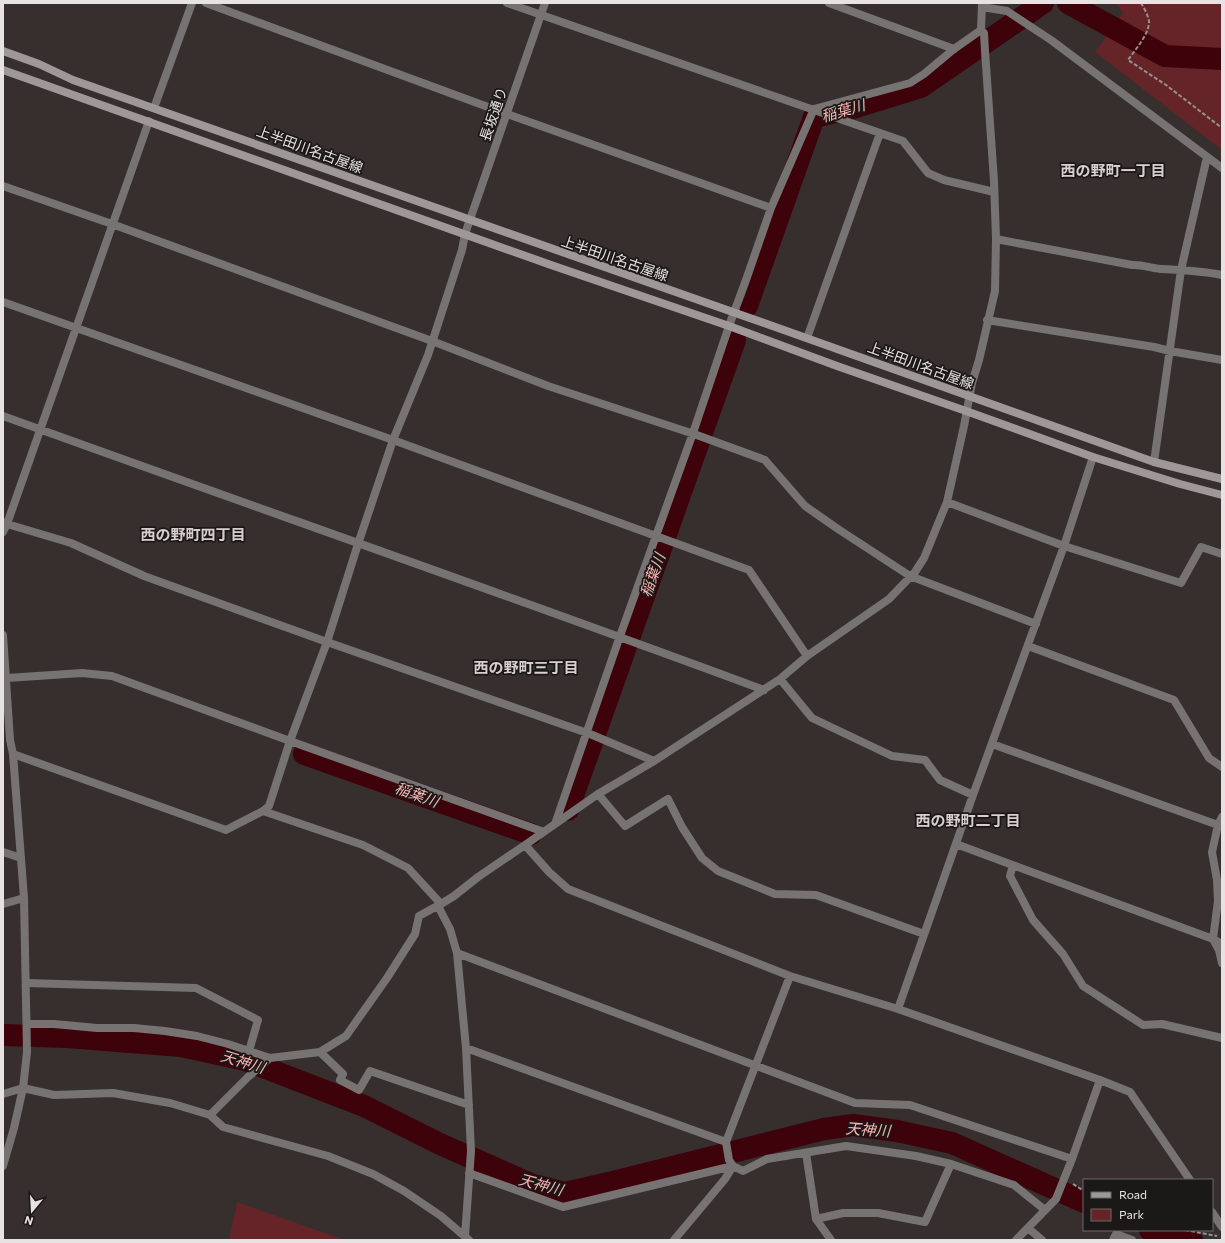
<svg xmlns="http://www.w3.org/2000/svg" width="1225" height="1243" font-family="Commissioner,'Noto Sans JP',sans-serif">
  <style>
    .green { fill: #652427 }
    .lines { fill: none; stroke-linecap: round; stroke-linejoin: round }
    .river { stroke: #3e020a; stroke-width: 22 }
    .path { stroke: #969190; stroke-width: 2; stroke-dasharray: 4 2; stroke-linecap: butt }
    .minor { stroke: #777373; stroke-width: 8 }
    .tertiary { stroke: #777373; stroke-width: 8 }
    .secondary { stroke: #9f9898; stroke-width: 8 }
    .labels { text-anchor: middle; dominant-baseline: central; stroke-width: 3.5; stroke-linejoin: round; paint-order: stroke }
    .street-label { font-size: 14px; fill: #e8e3e3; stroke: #1b1818 }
    .water-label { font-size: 15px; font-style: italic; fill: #fbb2b0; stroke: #1b1818 }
    .neighbourhood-label { font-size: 15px; font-weight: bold; fill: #d8cecd; stroke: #1b1818 }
  </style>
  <rect width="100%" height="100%" fill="#362f2e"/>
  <path class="green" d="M 1116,3 L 1222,3 L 1222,150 L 1095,52 L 1123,13 Z
    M 237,1202 L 345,1240 L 229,1240 Z"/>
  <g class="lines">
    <path class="river" d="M 1068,3 L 1165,56 L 1222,59
      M 747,306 L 814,117 L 856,107 L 921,87 L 1043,3
      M 304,754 L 531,834
      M 568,810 L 735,340
      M 3,1035 L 67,1037 L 181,1046 L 245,1060 L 364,1106 L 440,1144 L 533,1185 L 565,1193 L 613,1182 L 824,1129 L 853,1125 L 897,1131 L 952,1143 L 1084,1202
      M 1150,1230 L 1192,1240"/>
    <path class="path" d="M 1141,3 C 1144,8 1148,15 1149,21 C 1150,33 1135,50 1128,60 L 1166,85 L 1222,128
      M 1073,1184 L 1084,1191
      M 1185,1230 L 1217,1236"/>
    <path class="minor" d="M 206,3 L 507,114 L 771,208
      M 507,3 L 903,141 L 928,173 L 944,180 L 994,192
      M 829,3 L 954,49
      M 982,7 L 1007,11 L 1051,40 L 1222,168
      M 154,108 L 192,3
      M 814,109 L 910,83 L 924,74 L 954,49 L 981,30
      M 149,121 L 7,524 L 71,543 L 144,576 L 327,642 L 590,734 L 654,761
      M 3,186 L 112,224 L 432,341 L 548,386 L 694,434 L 765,460 L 805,506 L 838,529 L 910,576 L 1036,624
      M 996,239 L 1132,265 C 1141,264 1150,268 1160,269 C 1180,270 1202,271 1222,275
      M 3,302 L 393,440 L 749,570 L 807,656
      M 987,320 L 1154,347 L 1170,351 L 1222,360
      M 807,338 L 880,133
      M 3,416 C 257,508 511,596 764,690
      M 1154,462 L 1181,270 L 1207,157
      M 947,502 L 1064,546 L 1181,583 L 1201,547 L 1222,554
      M 1028,646 L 1174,700 L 1209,758 L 1222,767
      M 780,679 L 812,718 L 892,756 L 925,760 L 940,780 L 973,795
      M 992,744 L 1218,825
      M 13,754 L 226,830 L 263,811 L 269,806 L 290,741 L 544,832
      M 598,794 L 625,826 L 668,799 L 682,827 L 702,858 L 718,871 L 775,894 L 816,895 L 924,934
      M 263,811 L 363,845 L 408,868 L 441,904
      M 1222,817 L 1218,825 L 1212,852 L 1217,880 L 1218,901 L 1213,939 L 1219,950 L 1222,963
      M 555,824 L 620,636 L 693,433 L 729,326 L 746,280 L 771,208 L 814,109
      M 956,844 L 1213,939 L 1222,944
      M 525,845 L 549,872 L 568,889 L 790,976 L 898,1009 L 1100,1080 L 1072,1159 L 1056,1199 L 1016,1240
      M 3,852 L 21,858
      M 1013,865 L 1010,876 L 1033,920 L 1063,954 L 1083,986 L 1143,1025 L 1162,1024 L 1222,1038
      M 3,904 L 24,898
      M 438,906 L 450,929 L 457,953 L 466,1048 L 471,1151 L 465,1236
      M 457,953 L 855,1103 L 910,1105 L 1072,1159
      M 26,983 L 196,988 L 258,1020 L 249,1051
      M 898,1009 L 973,795 L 1064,546 L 1093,457
      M 27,1024 L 54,1024 L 97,1028 L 134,1028 L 165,1031 L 197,1036 L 228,1044 L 270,1058 L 320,1052 L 346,1036 L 387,978 L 415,934 L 419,916 L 441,904 L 454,896 L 478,877 L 525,845 L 598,794 L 654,761 L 780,679 L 807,656 L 889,599 L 915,572 L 924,558 L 947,502 L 964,426 L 972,383 L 979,360 L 995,291 L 996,239 L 994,181 L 985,51 L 984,33 L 981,30 L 982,3
      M 466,1048 L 726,1142
      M 320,1052 L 343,1074 L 340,1080 L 359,1090 L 370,1071 L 469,1105
      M 1100,1080 L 1130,1092 L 1190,1180
      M 3,1094 L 23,1088 L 54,1095 L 113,1093 L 170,1103 L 210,1115 L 223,1127 L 328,1156 L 373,1174 L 404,1191 L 441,1216 L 469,1240
      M 210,1115 L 248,1077 L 270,1058
      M 806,1153 L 816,1219 L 831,1240
      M 469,1173 L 563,1207 L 733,1166 L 743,1171 L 767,1159 L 846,1146 L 916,1156 L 951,1164 L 1014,1185 L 1045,1210
      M 1212,1212 L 1222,1227
      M 816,1219 L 843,1213 L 878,1213 L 925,1222 L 951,1164
      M 1028,1228 L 1042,1240
      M 674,1240 L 725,1179 L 733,1166 L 729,1160 L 726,1142 L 790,976
      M 1113,1240 L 1116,1234 L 1132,1240"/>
    <path class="tertiary" d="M 3,522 L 7,524 L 3,532
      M 3,635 L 10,740 L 13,754 L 24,898 L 27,1052 L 23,1088 L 14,1128 L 3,1166
      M 7,678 L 82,673 L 112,676 L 290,741 L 327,642 L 358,544 L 393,440 L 428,355 L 462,250 L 465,234 L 545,3"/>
    <path class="secondary" d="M 3,51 L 39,64 L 73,80 L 781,329 L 1154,462 L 1222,479
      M 3,70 L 551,265 L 729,326 L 837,366 L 966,411 L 1093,457 L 1180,484 L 1222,495"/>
  </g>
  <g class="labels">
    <g class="street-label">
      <text transform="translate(493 114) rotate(-71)">長坂通り</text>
      <text transform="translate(310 149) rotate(20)">上半田川名古屋線</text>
      <text transform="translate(615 258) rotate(19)">上半田川名古屋線</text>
      <text transform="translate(921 365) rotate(20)">上半田川名古屋線</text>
    </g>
    <g class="water-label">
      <text transform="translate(843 110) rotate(-16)">稲葉川</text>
      <text transform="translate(652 575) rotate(-70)">稲葉川</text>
      <text transform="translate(417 794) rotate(20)">稲葉川</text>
      <text transform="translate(243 1061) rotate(17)">天神川</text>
      <text transform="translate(868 1129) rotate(4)">天神川</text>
      <text transform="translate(541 1184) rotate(15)">天神川</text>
    </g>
    <g class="neighbourhood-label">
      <text x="1113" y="170">西の野町一丁目</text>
      <text x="193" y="534">西の野町四丁目</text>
      <text x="526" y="667">西の野町三丁目</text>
      <text x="968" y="820">西の野町二丁目</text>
    </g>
  </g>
  <rect width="1225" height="1243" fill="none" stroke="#e8e3e3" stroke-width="8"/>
  <rect x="1083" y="1179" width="130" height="52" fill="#1b1818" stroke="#6d6969"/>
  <rect x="1091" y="1192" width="20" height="6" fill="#9f9898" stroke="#6d6969"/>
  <text x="1119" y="1199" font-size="12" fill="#e8e3e3">Road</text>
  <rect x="1091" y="1209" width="20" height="12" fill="#652427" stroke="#6d6969"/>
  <text x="1119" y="1219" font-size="12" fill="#e8e3e3">Park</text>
  <g transform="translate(32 1211) rotate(198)" stroke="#1b1818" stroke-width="3" paint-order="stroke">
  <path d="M0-3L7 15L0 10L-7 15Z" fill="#e8e3e3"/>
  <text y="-6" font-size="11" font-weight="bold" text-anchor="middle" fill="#e8e3e3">N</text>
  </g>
</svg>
